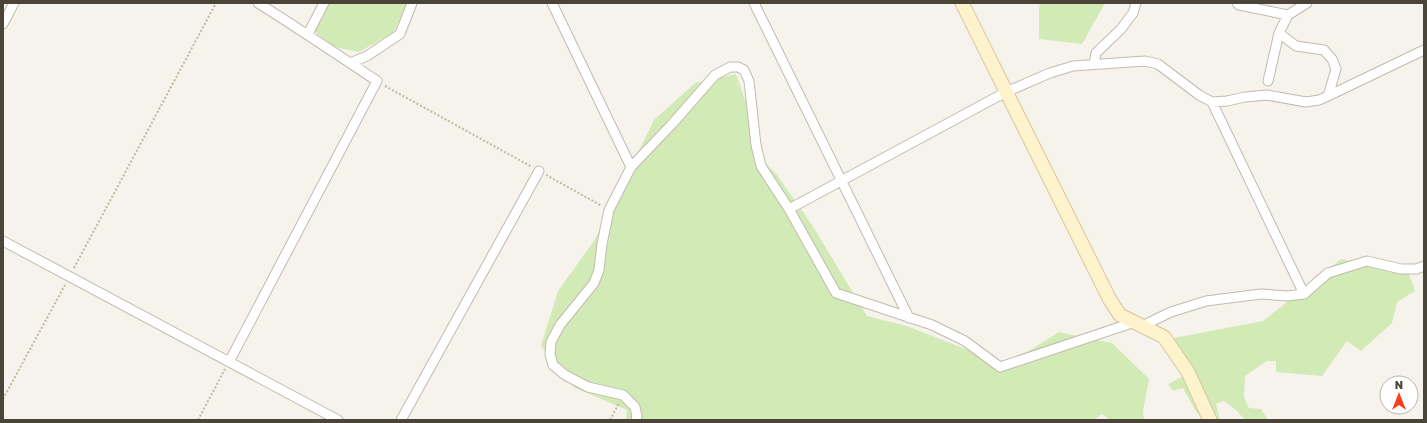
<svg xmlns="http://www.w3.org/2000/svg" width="1427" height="423" font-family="'Golos Text',sans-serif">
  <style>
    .green { fill: #d2eab5 }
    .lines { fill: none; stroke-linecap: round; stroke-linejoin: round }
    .street-casing { stroke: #c2bbae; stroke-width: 11 }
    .secondary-casing { stroke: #d6c79b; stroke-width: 15 }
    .path { stroke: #c4b79f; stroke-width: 2; stroke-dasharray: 2 2; stroke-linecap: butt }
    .street { stroke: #fff; stroke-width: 9 }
    .secondary { stroke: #fff3cd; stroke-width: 13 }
  </style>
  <rect width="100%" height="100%" fill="#f6f3ec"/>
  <path class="green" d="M 324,3 L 407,3 L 394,32 L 359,52 L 334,47 L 314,31 Z
    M 1041,3 L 1105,3 L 1082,44 L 1039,39 L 1039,8 Z
    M 736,74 L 751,117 L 755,153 L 777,175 L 812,225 L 867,316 L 907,326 L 1011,367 L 1027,352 L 1059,332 L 1112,343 L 1149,379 L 1143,411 L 1144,420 L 1110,420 L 1102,414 L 1093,420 L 626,420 L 627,410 L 575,388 L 541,346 L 558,291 L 594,241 L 654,120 L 695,83 Z
    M 1341,259 L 1409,274 L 1415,291 L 1397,302 L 1392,323 L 1361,351 L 1347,341 L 1322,376 L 1276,372 L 1276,361 L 1267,361 L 1245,376 L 1244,397 L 1249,408 L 1261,409 L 1268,420 L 1245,420 L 1237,411 L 1224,401 L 1216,404 L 1220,420 L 1203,420 L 1194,408 L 1183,388 L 1173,391 L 1168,384 L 1182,377 L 1183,368 L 1158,341 L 1263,321 Z"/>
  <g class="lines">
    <g class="street-casing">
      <path id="street" d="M 552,3 L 631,167
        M 754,3 L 909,318
        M 1237,3 L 1239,5 L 1288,15
        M 3,24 L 14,3
        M 308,34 L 324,3
        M 350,63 L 367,56 L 400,34 L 412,3
        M 1094,64 L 1096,53 L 1121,29 L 1133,13 L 1136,3
        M 1268,81 L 1279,33 L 1288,15 L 1307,3
        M 1328,96 L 1424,50
        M 1212,102 L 1304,294
        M 789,209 L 1006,92 L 1050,73 L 1073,66 L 1145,61 L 1158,64 L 1199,95 L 1212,102 L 1227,101 L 1245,97 L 1267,95 L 1306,102 L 1319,100 L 1328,96 L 1336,69 L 1332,59 L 1324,50 L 1296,46 L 1279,33
        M 3,241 L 338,420
        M 1142,326 L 1171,312 L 1206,301 L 1261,294 L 1287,296 L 1304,294 L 1328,273 L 1367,261 L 1401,269 L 1416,269 L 1424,266
        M 229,362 L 377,81 C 338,55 298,28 258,3
        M 401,420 L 539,171
        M 636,420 L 637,416 L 635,407 L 623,395 L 588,387 L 565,375 L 553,365 L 550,354 L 551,342 L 560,325 L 594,283 L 599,270 L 602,244 L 609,210 L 631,167 L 673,123 L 715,75 L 730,67 L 738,67 L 744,70 L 749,81 L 756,145 L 761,166 L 789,209 L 836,293 L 932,325 L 965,341 L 1000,367 L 1135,322"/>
    </g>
    <g class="secondary-casing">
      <path id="secondary" d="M 962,3 L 1110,300 L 1120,315 L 1164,337 L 1188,372 L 1210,420"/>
    </g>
    <path class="path" d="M 385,86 L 532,167
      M 546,175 L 602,206
      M 74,268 L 216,3
      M 3,399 L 65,285
      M 198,420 L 225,369
      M 610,420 L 619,403"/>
    <use href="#street" class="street"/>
    <use href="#secondary" class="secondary"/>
  </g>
  <rect width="1427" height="423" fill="none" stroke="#4b4439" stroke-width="8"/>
  <g transform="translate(1399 395)"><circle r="19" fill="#ffffff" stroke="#b7b4b0"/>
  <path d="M0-3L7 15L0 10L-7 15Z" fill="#fc3f1d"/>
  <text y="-6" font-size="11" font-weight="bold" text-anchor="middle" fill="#4b4439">N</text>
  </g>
</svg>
